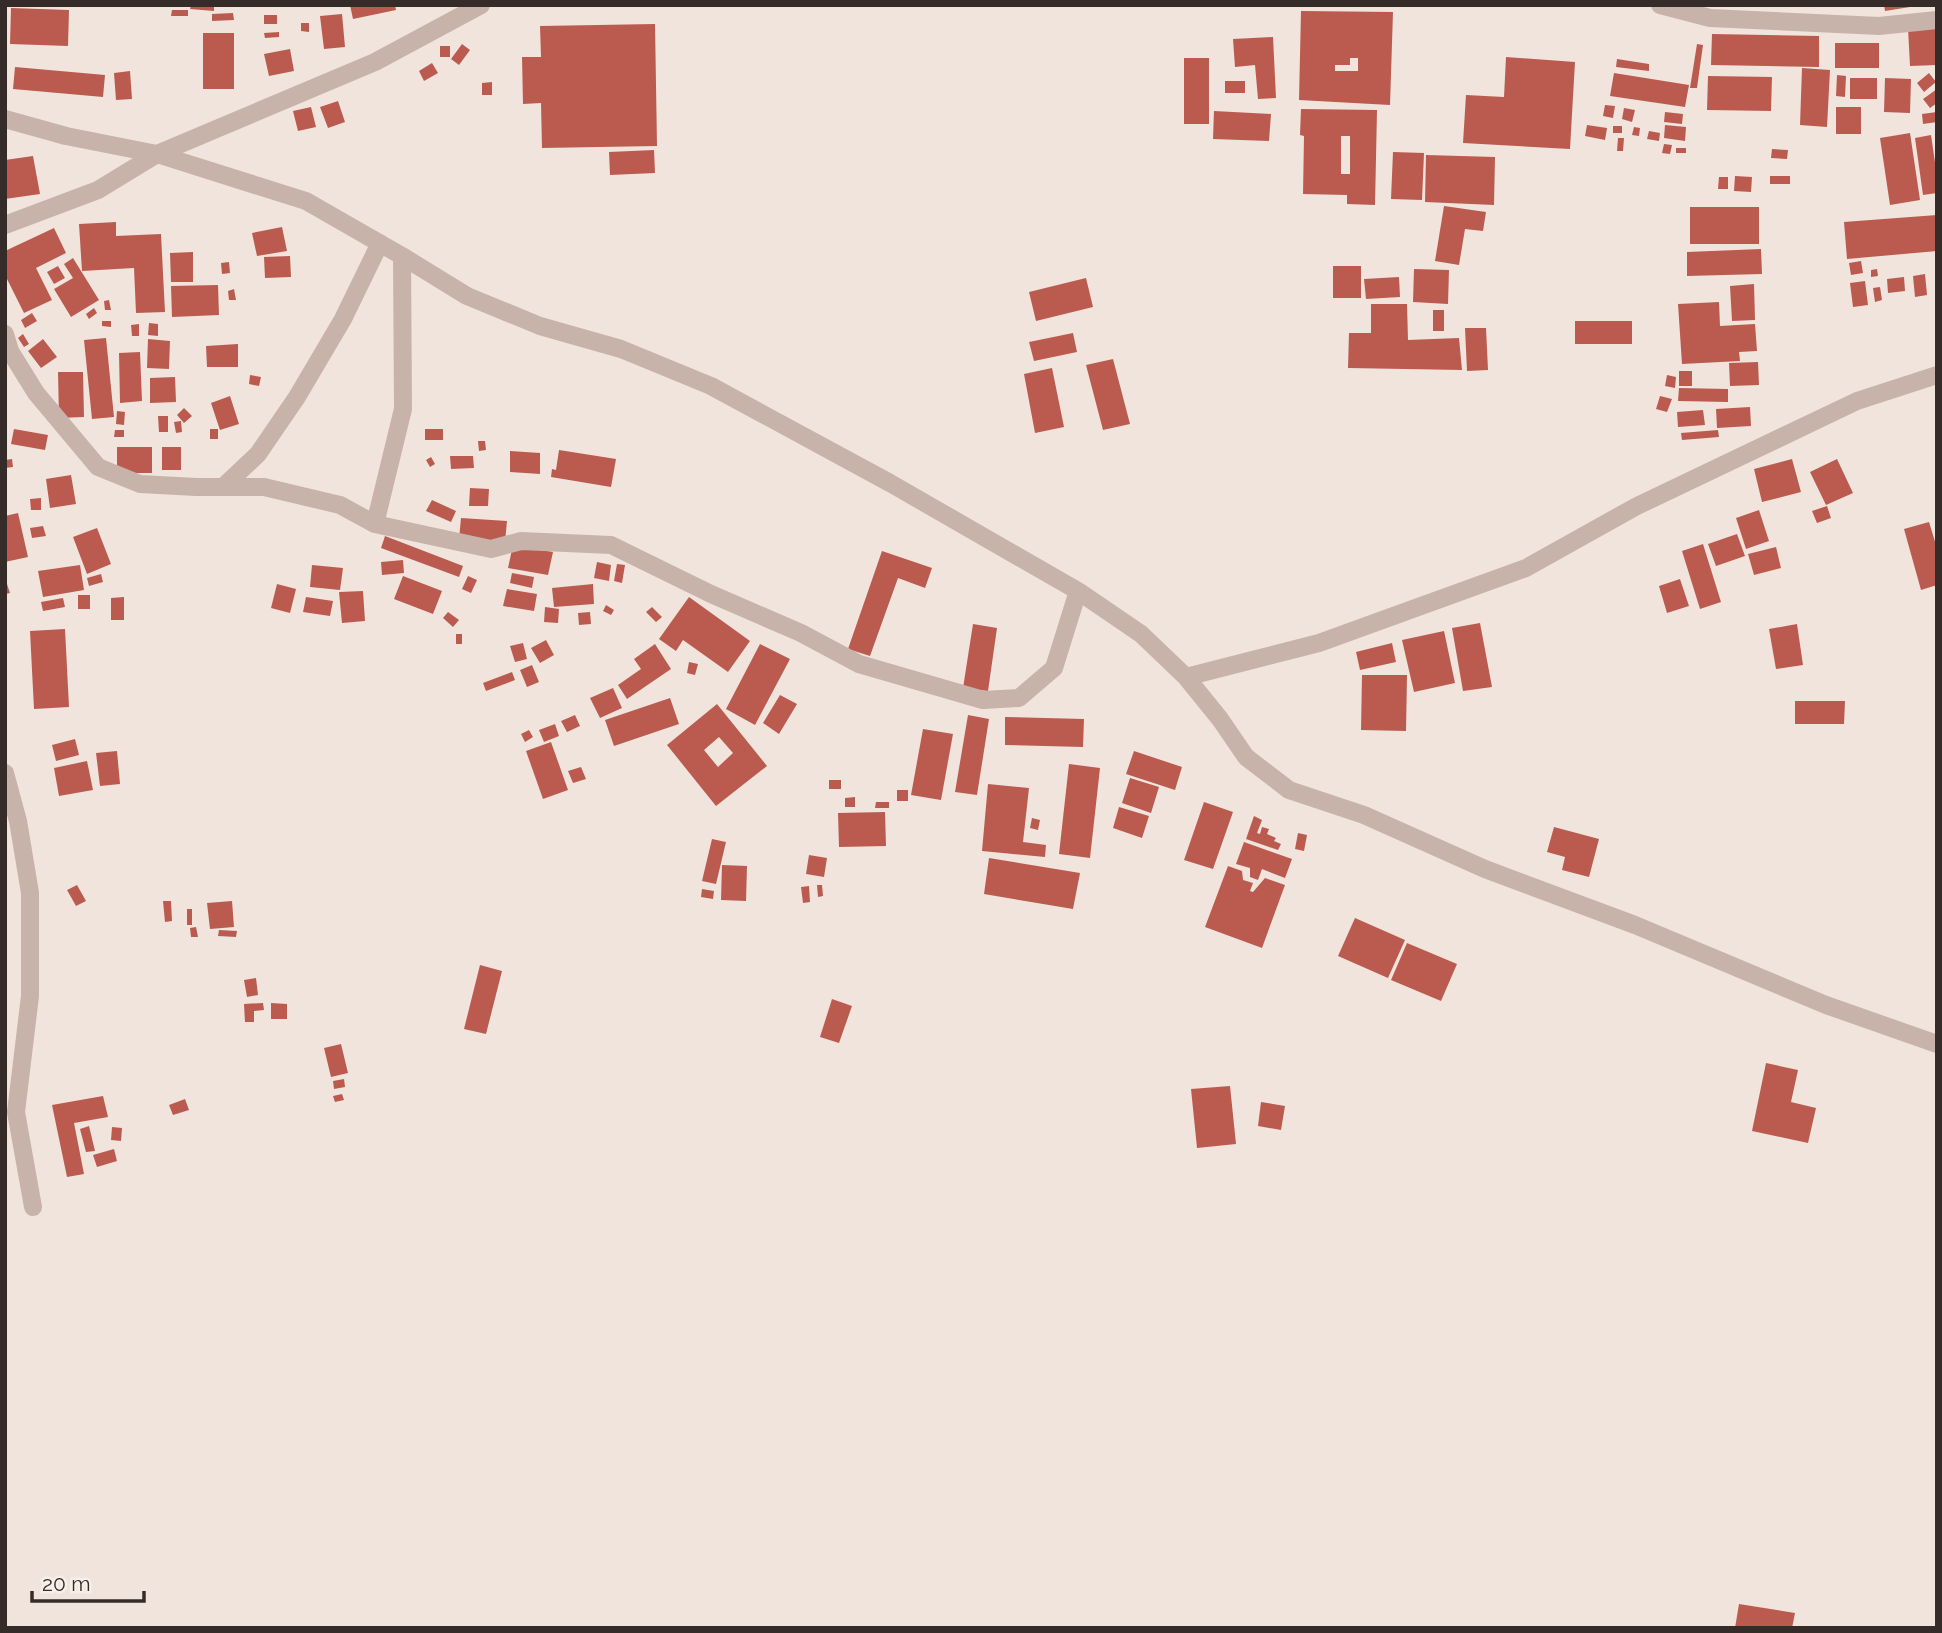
<svg xmlns="http://www.w3.org/2000/svg" width="1942" height="1633" font-family="Raleway,sans-serif">
  <style>
    .building { fill: #bb5b50; fill-rule: evenodd }
    .lines { fill: none; stroke-linecap: round; stroke-linejoin: round }
    .street { stroke: #c7b3aa; stroke-width: 18 }
  </style>
  <rect width="100%" height="100%" fill="#f0e4dd"/>
  <path class="building" d="M 191,5 L 214,5 L 214,11 L 190,9 Z
    M 350,5 L 395,5 L 396,10 L 353,19 Z
    M 1884,5 L 1910,5 L 1910,7 L 1885,11 Z
    M 11,8 L 69,10 L 68,46 L 10,44 Z
    M 172,10 L 188,10 L 188,16 L 171,16 Z
    M 1301,11 L 1393,12 L 1390,105 L 1299,100 ZM 1350,58 L 1358,58 L 1358,71 L 1335,71 L 1335,65 L 1350,65 Z
    M 233,13 L 234,20 L 212,21 L 212,14 Z
    M 342,14 L 345,47 L 324,49 L 320,16 Z
    M 264,15 L 277,15 L 277,24 L 264,24 Z
    M 301,23 L 309,23 L 309,32 L 301,31 Z
    M 655,24 L 657,146 L 542,148 L 541,103 L 523,104 L 522,57 L 541,57 L 540,26 Z
    M 1937,27 L 1937,65 L 1910,66 L 1908,28 Z
    M 279,32 L 279,37 L 265,38 L 264,33 Z
    M 203,33 L 234,33 L 234,89 L 203,89 Z
    M 1712,34 L 1819,36 L 1819,67 L 1711,65 Z
    M 1273,37 L 1276,98 L 1258,99 L 1255,65 L 1235,67 L 1233,39 Z
    M 1835,43 L 1879,43 L 1879,68 L 1835,68 Z
    M 462,44 L 470,50 L 459,65 L 451,59 Z
    M 1697,44 L 1703,45 L 1697,88 L 1690,88 Z
    M 440,46 L 450,46 L 450,57 L 440,57 Z
    M 290,49 L 294,71 L 269,76 L 264,54 Z
    M 1506,57 L 1575,62 L 1570,149 L 1463,143 L 1466,95 L 1504,97 Z
    M 1184,58 L 1209,58 L 1209,124 L 1184,124 Z
    M 1617,59 L 1649,64 L 1649,71 L 1616,67 Z
    M 432,63 L 438,73 L 424,81 L 419,71 Z
    M 15,67 L 105,75 L 103,97 L 13,89 Z
    M 1802,68 L 1830,70 L 1827,127 L 1800,125 Z
    M 130,71 L 132,99 L 116,100 L 114,73 Z
    M 1614,73 L 1689,85 L 1685,107 L 1610,96 Z
    M 1929,73 L 1936,82 L 1924,92 L 1917,83 Z
    M 1837,75 L 1846,76 L 1845,97 L 1836,96 Z
    M 1708,76 L 1772,77 L 1771,111 L 1707,110 Z
    M 1850,78 L 1877,78 L 1877,99 L 1850,99 Z
    M 1885,78 L 1911,79 L 1910,113 L 1884,112 Z
    M 1225,81 L 1245,81 L 1245,93 L 1225,93 Z
    M 492,82 L 492,95 L 482,95 L 482,83 Z
    M 1937,89 L 1937,103 L 1930,108 L 1923,99 Z
    M 338,101 L 345,122 L 328,128 L 320,107 Z
    M 1605,105 L 1615,106 L 1613,118 L 1603,116 Z
    M 311,107 L 316,127 L 298,131 L 293,111 Z
    M 1836,107 L 1861,107 L 1861,134 L 1836,134 Z
    M 1624,108 L 1635,110 L 1632,122 L 1622,119 Z
    M 1301,109 L 1377,110 L 1375,205 L 1347,204 L 1347,195 L 1303,194 L 1304,136 L 1300,135 ZM 1341,136 L 1350,136 L 1350,174 L 1341,174 Z
    M 1214,111 L 1271,114 L 1269,141 L 1213,139 Z
    M 1665,112 L 1683,114 L 1682,124 L 1664,122 Z
    M 1937,112 L 1937,122 L 1923,124 L 1922,114 Z
    M 1587,125 L 1607,128 L 1605,140 L 1585,136 Z
    M 1665,125 L 1686,127 L 1685,141 L 1664,138 Z
    M 1613,126 L 1622,126 L 1622,133 L 1613,133 Z
    M 1634,127 L 1640,128 L 1639,136 L 1632,135 Z
    M 1649,131 L 1660,133 L 1659,141 L 1647,139 Z
    M 1910,133 L 1920,200 L 1890,205 L 1880,138 Z
    M 1931,135 L 1937,176 L 1937,193 L 1923,195 L 1915,138 Z
    M 1618,138 L 1624,138 L 1623,151 L 1617,151 Z
    M 1664,144 L 1672,145 L 1670,154 L 1662,153 Z
    M 1676,148 L 1686,148 L 1686,153 L 1676,153 Z
    M 1772,149 L 1788,150 L 1787,159 L 1771,158 Z
    M 654,150 L 655,173 L 610,175 L 609,152 Z
    M 1393,152 L 1424,153 L 1422,200 L 1391,199 Z
    M 1426,155 L 1495,157 L 1494,205 L 1425,202 Z
    M 33,156 L 40,194 L 5,199 L 5,160 Z
    M 1735,176 L 1752,177 L 1751,192 L 1734,191 Z
    M 1770,176 L 1790,176 L 1790,184 L 1770,184 Z
    M 1719,177 L 1728,177 L 1728,189 L 1718,189 Z
    M 1444,206 L 1486,212 L 1483,231 L 1465,229 L 1459,265 L 1435,261 Z
    M 1690,207 L 1759,207 L 1759,244 L 1690,244 Z
    M 1937,215 L 1937,251 L 1847,259 L 1844,222 Z
    M 116,222 L 116,236 L 161,234 L 165,312 L 136,313 L 134,268 L 82,271 L 79,224 Z
    M 282,227 L 287,251 L 257,256 L 252,233 Z
    M 54,228 L 66,253 L 36,268 L 52,300 L 24,313 L 5,275 L 5,251 Z
    M 1761,249 L 1762,274 L 1687,276 L 1687,252 Z
    M 193,252 L 193,282 L 171,282 L 170,253 Z
    M 290,256 L 291,277 L 265,278 L 264,257 Z
    M 73,258 L 99,300 L 71,317 L 54,289 L 73,278 L 64,264 Z
    M 1861,261 L 1863,273 L 1851,275 L 1849,263 Z
    M 229,262 L 230,273 L 222,274 L 221,263 Z
    M 58,266 L 65,278 L 54,284 L 47,272 Z
    M 1333,266 L 1361,266 L 1361,298 L 1333,298 Z
    M 1414,269 L 1449,270 L 1448,304 L 1413,302 Z
    M 1877,269 L 1878,276 L 1871,277 L 1871,270 Z
    M 1925,274 L 1927,295 L 1915,297 L 1913,276 Z
    M 1399,277 L 1400,297 L 1366,299 L 1364,279 Z
    M 1904,277 L 1905,291 L 1888,293 L 1887,279 Z
    M 1086,278 L 1093,307 L 1036,321 L 1029,292 Z
    M 1865,281 L 1868,305 L 1853,307 L 1850,283 Z
    M 1754,284 L 1755,320 L 1732,321 L 1730,286 Z
    M 218,285 L 219,315 L 172,317 L 171,286 Z
    M 1880,287 L 1882,300 L 1875,302 L 1873,288 Z
    M 234,289 L 236,300 L 229,300 L 228,291 Z
    M 109,300 L 111,310 L 105,310 L 104,301 Z
    M 1719,302 L 1720,326 L 1755,324 L 1757,351 L 1739,352 L 1740,361 L 1682,364 L 1678,304 Z
    M 1371,304 L 1407,304 L 1408,340 L 1459,338 L 1462,370 L 1348,368 L 1349,333 L 1371,333 Z
    M 94,308 L 97,313 L 89,319 L 86,314 Z
    M 1433,310 L 1444,310 L 1444,331 L 1433,331 Z
    M 32,313 L 37,321 L 25,328 L 21,320 Z
    M 102,321 L 111,321 L 111,327 L 102,326 Z
    M 1575,321 L 1632,321 L 1632,344 L 1575,344 Z
    M 149,323 L 158,324 L 158,336 L 148,335 Z
    M 139,324 L 139,336 L 132,336 L 131,325 Z
    M 1465,328 L 1486,328 L 1488,370 L 1467,371 Z
    M 1073,333 L 1077,352 L 1034,361 L 1029,342 Z
    M 23,334 L 29,344 L 24,347 L 18,338 Z
    M 106,338 L 114,417 L 92,419 L 84,340 Z
    M 43,339 L 57,357 L 41,368 L 28,351 Z
    M 148,339 L 170,341 L 169,369 L 147,368 Z
    M 238,344 L 238,367 L 207,367 L 206,346 Z
    M 140,352 L 142,401 L 120,403 L 119,353 Z
    M 1113,359 L 1130,424 L 1103,430 L 1086,365 Z
    M 1758,362 L 1759,385 L 1730,386 L 1729,363 Z
    M 1052,368 L 1064,427 L 1035,433 L 1024,374 Z
    M 1679,371 L 1692,371 L 1692,386 L 1679,386 Z
    M 58,372 L 83,372 L 84,417 L 59,418 Z
    M 250,375 L 261,377 L 259,386 L 249,384 Z
    M 1667,375 L 1676,377 L 1675,388 L 1665,386 Z
    M 175,377 L 176,402 L 150,403 L 150,378 Z
    M 1679,388 L 1728,389 L 1728,402 L 1678,401 Z
    M 230,396 L 239,424 L 220,430 L 211,403 Z
    M 1660,396 L 1672,399 L 1667,412 L 1656,409 Z
    M 1750,407 L 1751,426 L 1717,428 L 1716,409 Z
    M 184,408 L 192,416 L 184,423 L 177,415 Z
    M 1703,410 L 1705,425 L 1678,427 L 1677,412 Z
    M 117,411 L 125,412 L 124,425 L 116,424 Z
    M 158,416 L 168,416 L 168,432 L 159,432 Z
    M 181,421 L 182,432 L 176,433 L 174,422 Z
    M 14,429 L 48,435 L 45,450 L 11,444 Z
    M 210,429 L 218,429 L 218,439 L 210,439 Z
    M 425,429 L 443,429 L 443,440 L 425,440 Z
    M 115,430 L 124,430 L 124,437 L 114,437 Z
    M 1718,430 L 1719,437 L 1682,440 L 1681,433 Z
    M 478,441 L 485,441 L 486,450 L 479,451 Z
    M 117,447 L 152,447 L 152,473 L 117,473 Z
    M 162,447 L 181,447 L 181,470 L 162,470 Z
    M 559,450 L 616,459 L 611,487 L 551,477 L 552,469 L 556,470 Z
    M 510,451 L 540,453 L 540,474 L 510,472 Z
    M 450,456 L 473,456 L 474,468 L 451,469 Z
    M 431,457 L 435,464 L 430,467 L 426,460 Z
    M 12,459 L 13,467 L 5,468 L 5,460 Z
    M 1792,459 L 1801,492 L 1762,502 L 1754,469 Z
    M 1837,459 L 1853,493 L 1826,505 L 1810,472 Z
    M 71,475 L 76,504 L 50,508 L 46,479 Z
    M 470,488 L 489,489 L 488,506 L 469,506 Z
    M 41,498 L 41,510 L 31,510 L 30,499 Z
    M 432,500 L 456,511 L 451,522 L 426,511 Z
    M 1827,506 L 1831,518 L 1817,523 L 1812,511 Z
    M 1759,510 L 1769,541 L 1746,549 L 1736,518 Z
    M 18,513 L 28,557 L 5,562 L 5,516 Z
    M 461,518 L 507,521 L 505,542 L 459,539 Z
    M 1929,522 L 1937,548 L 1937,585 L 1921,590 L 1904,529 Z
    M 43,526 L 46,536 L 32,538 L 30,528 Z
    M 97,528 L 111,564 L 87,574 L 73,537 Z
    M 1737,534 L 1745,556 L 1716,566 L 1708,544 Z
    M 385,536 L 463,566 L 459,577 L 381,548 Z
    M 1703,544 L 1721,602 L 1700,609 L 1682,551 Z
    M 513,545 L 553,552 L 548,575 L 508,568 Z
    M 1776,547 L 1781,568 L 1754,575 L 1748,554 Z
    M 882,551 L 932,568 L 925,588 L 898,578 L 870,656 L 848,649 Z
    M 403,560 L 404,573 L 382,575 L 381,562 Z
    M 597,562 L 611,565 L 609,581 L 594,578 Z
    M 617,564 L 625,565 L 622,583 L 614,581 Z
    M 80,565 L 84,590 L 43,597 L 38,571 Z
    M 312,565 L 343,568 L 340,590 L 310,587 Z
    M 512,573 L 534,577 L 532,588 L 510,583 Z
    M 101,574 L 103,582 L 89,586 L 87,578 Z
    M 403,576 L 442,591 L 433,614 L 394,599 Z
    M 468,576 L 477,580 L 471,593 L 462,589 Z
    M 5,578 L 10,593 L 5,594 Z
    M 1680,579 L 1689,606 L 1667,613 L 1659,586 Z
    M 277,584 L 296,589 L 290,613 L 271,608 Z
    M 593,584 L 594,604 L 554,607 L 552,588 Z
    M 507,589 L 537,594 L 534,611 L 503,606 Z
    M 363,591 L 365,621 L 342,623 L 339,592 Z
    M 78,595 L 90,595 L 90,609 L 78,609 Z
    M 124,597 L 124,620 L 111,620 L 111,598 Z
    M 306,597 L 333,601 L 330,616 L 303,612 Z
    M 689,597 L 750,641 L 728,672 L 683,640 L 676,651 L 659,639 Z
    M 63,598 L 65,607 L 43,611 L 41,602 Z
    M 606,605 L 614,610 L 611,615 L 603,611 Z
    M 545,607 L 559,609 L 558,623 L 544,622 Z
    M 652,607 L 662,617 L 656,622 L 646,612 Z
    M 448,612 L 459,620 L 453,627 L 443,618 Z
    M 590,612 L 591,624 L 579,625 L 578,613 Z
    M 1480,623 L 1492,687 L 1463,691 L 1452,628 Z
    M 973,624 L 997,628 L 988,691 L 963,688 Z
    M 1797,624 L 1803,665 L 1776,669 L 1769,629 Z
    M 65,629 L 69,707 L 34,709 L 30,631 Z
    M 1444,631 L 1455,683 L 1414,692 L 1402,640 Z
    M 456,634 L 462,634 L 462,644 L 456,644 Z
    M 546,640 L 554,655 L 540,663 L 531,648 Z
    M 523,643 L 527,659 L 515,662 L 510,646 Z
    M 1392,643 L 1396,662 L 1360,670 L 1356,652 Z
    M 655,644 L 671,669 L 627,699 L 618,685 L 641,669 L 634,659 Z
    M 760,644 L 790,659 L 755,725 L 726,709 Z
    M 689,662 L 698,664 L 695,675 L 687,673 Z
    M 532,665 L 539,682 L 527,687 L 520,670 Z
    M 512,672 L 515,680 L 486,691 L 483,683 Z
    M 1362,675 L 1407,675 L 1406,731 L 1361,730 Z
    M 613,688 L 622,708 L 600,718 L 590,698 Z
    M 780,695 L 797,704 L 779,734 L 763,723 Z
    M 670,698 L 679,724 L 614,746 L 605,720 Z
    M 1795,701 L 1845,701 L 1844,724 L 1795,724 Z
    M 717,704 L 767,766 L 716,806 L 667,745 ZM 719,737 L 733,753 L 718,767 L 704,750 Z
    M 575,715 L 580,726 L 567,732 L 561,721 Z
    M 968,715 L 989,719 L 977,795 L 955,792 Z
    M 1005,717 L 1084,719 L 1083,747 L 1005,745 Z
    M 555,724 L 559,736 L 544,742 L 539,730 Z
    M 923,729 L 953,734 L 941,800 L 911,795 Z
    M 529,730 L 533,737 L 525,742 L 521,734 Z
    M 75,739 L 79,755 L 56,761 L 52,745 Z
    M 551,742 L 568,790 L 543,799 L 526,751 Z
    M 117,751 L 120,784 L 100,786 L 96,753 Z
    M 1134,751 L 1182,767 L 1175,790 L 1126,774 Z
    M 87,761 L 93,790 L 59,796 L 54,768 Z
    M 1069,764 L 1100,768 L 1090,858 L 1059,854 Z
    M 581,767 L 586,779 L 573,783 L 568,771 Z
    M 1130,778 L 1159,787 L 1151,813 L 1122,803 Z
    M 829,780 L 841,780 L 841,789 L 829,789 Z
    M 988,784 L 1029,788 L 1023,842 L 1046,845 L 1045,857 L 982,851 Z
    M 897,790 L 908,790 L 908,801 L 897,801 Z
    M 855,797 L 855,807 L 845,807 L 845,798 Z
    M 876,802 L 889,802 L 889,808 L 875,808 Z
    M 1204,802 L 1233,812 L 1213,869 L 1184,860 Z
    M 1119,807 L 1149,816 L 1142,838 L 1113,828 Z
    M 885,812 L 886,846 L 839,847 L 838,813 Z
    M 1254,816 L 1262,820 L 1257,833 L 1260,834 L 1262,827 L 1269,829 L 1267,834 L 1276,838 L 1274,841 L 1281,844 L 1278,850 L 1246,839 Z
    M 1032,818 L 1040,820 L 1038,830 L 1030,828 Z
    M 1554,827 L 1599,839 L 1589,877 L 1562,870 L 1565,857 L 1547,852 Z
    M 1298,833 L 1307,835 L 1304,851 L 1295,849 Z
    M 712,839 L 726,842 L 716,884 L 702,881 Z
    M 1244,842 L 1292,859 L 1285,878 L 1262,869 L 1258,880 L 1250,877 L 1250,868 L 1236,864 Z
    M 809,855 L 827,858 L 824,877 L 806,874 Z
    M 989,858 L 1080,873 L 1073,909 L 984,894 Z
    M 722,865 L 747,866 L 746,901 L 721,900 Z
    M 1228,866 L 1242,871 L 1243,880 L 1253,883 L 1250,891 L 1253,892 L 1265,878 L 1285,885 L 1262,948 L 1205,927 Z
    M 77,885 L 86,901 L 76,906 L 67,890 Z
    M 817,885 L 822,885 L 823,896 L 818,897 Z
    M 809,886 L 810,902 L 803,903 L 801,887 Z
    M 702,889 L 714,891 L 713,899 L 701,897 Z
    M 163,901 L 171,901 L 172,921 L 165,922 Z
    M 232,901 L 234,927 L 210,929 L 207,903 Z
    M 187,909 L 192,909 L 192,925 L 187,925 Z
    M 1355,918 L 1405,940 L 1388,978 L 1338,956 Z
    M 196,927 L 198,937 L 191,937 L 190,928 Z
    M 219,930 L 237,931 L 236,937 L 218,936 Z
    M 1407,943 L 1457,964 L 1441,1001 L 1391,980 Z
    M 480,965 L 502,971 L 486,1034 L 464,1029 Z
    M 256,978 L 258,995 L 247,997 L 244,980 Z
    M 832,999 L 852,1006 L 839,1043 L 820,1037 Z
    M 263,1003 L 264,1010 L 254,1011 L 254,1022 L 245,1022 L 244,1004 Z
    M 271,1003 L 287,1004 L 287,1019 L 271,1019 Z
    M 341,1044 L 348,1073 L 331,1077 L 324,1048 Z
    M 1766,1063 L 1798,1070 L 1791,1102 L 1816,1108 L 1808,1143 L 1752,1131 Z
    M 344,1079 L 345,1087 L 334,1089 L 333,1081 Z
    M 1230,1086 L 1236,1144 L 1197,1148 L 1191,1089 Z
    M 342,1094 L 344,1100 L 335,1102 L 333,1096 Z
    M 103,1096 L 108,1117 L 74,1123 L 84,1174 L 67,1177 L 52,1105 Z
    M 185,1099 L 189,1110 L 173,1115 L 169,1105 Z
    M 1261,1102 L 1285,1106 L 1281,1130 L 1258,1126 Z
    M 89,1126 L 95,1151 L 86,1152 L 80,1129 Z
    M 112,1127 L 122,1128 L 121,1141 L 111,1140 Z
    M 114,1149 L 117,1161 L 97,1167 L 93,1155 Z
    M 1739,1604 L 1795,1613 L 1792,1628 L 1735,1628 Z"/>
  <g class="lines">
    <path class="street" d="M 1660,5 L 1710,18 L 1879,26 L 1937,20
      M 5,119 L 66,136 L 157,154 L 306,201 L 402,256 L 467,296 L 540,326 L 621,349 L 711,386 L 890,483 L 1078,591 L 1141,634 L 1186,677 L 1220,719 L 1246,757 L 1289,790 L 1364,815 L 1485,869 L 1635,925 L 1826,1005 L 1937,1044
      M 5,225 L 98,190 L 157,154 L 375,62 L 481,5
      M 5,334 L 10,351 L 36,393 L 98,467 L 140,484 L 196,487 L 264,487 L 340,505 L 375,524 L 491,549 L 521,541 L 611,545 L 711,594 L 801,633 L 859,664 L 983,700 L 1019,698 L 1054,668 L 1078,591
      M 223,487 L 258,454 L 297,397 L 343,319 L 380,243
      M 375,524 L 403,409 L 402,256
      M 1186,677 L 1319,643 L 1526,568 L 1637,506 L 1857,401 L 1937,375
      M 5,773 L 18,821 L 30,893 L 30,996 L 16,1112 L 33,1207"/>
  </g>
  <rect width="1942" height="1633" fill="none" stroke="#352b29" stroke-width="14"/>
  <path d="M32 1591v10h112v-10" fill="none" stroke="#352b29" stroke-width="3.5"/>
  <text x="42" y="1591" font-size="21" fill="#352b29" stroke="#f8efe9" stroke-width="5" paint-order="stroke">20 m</text>
</svg>
